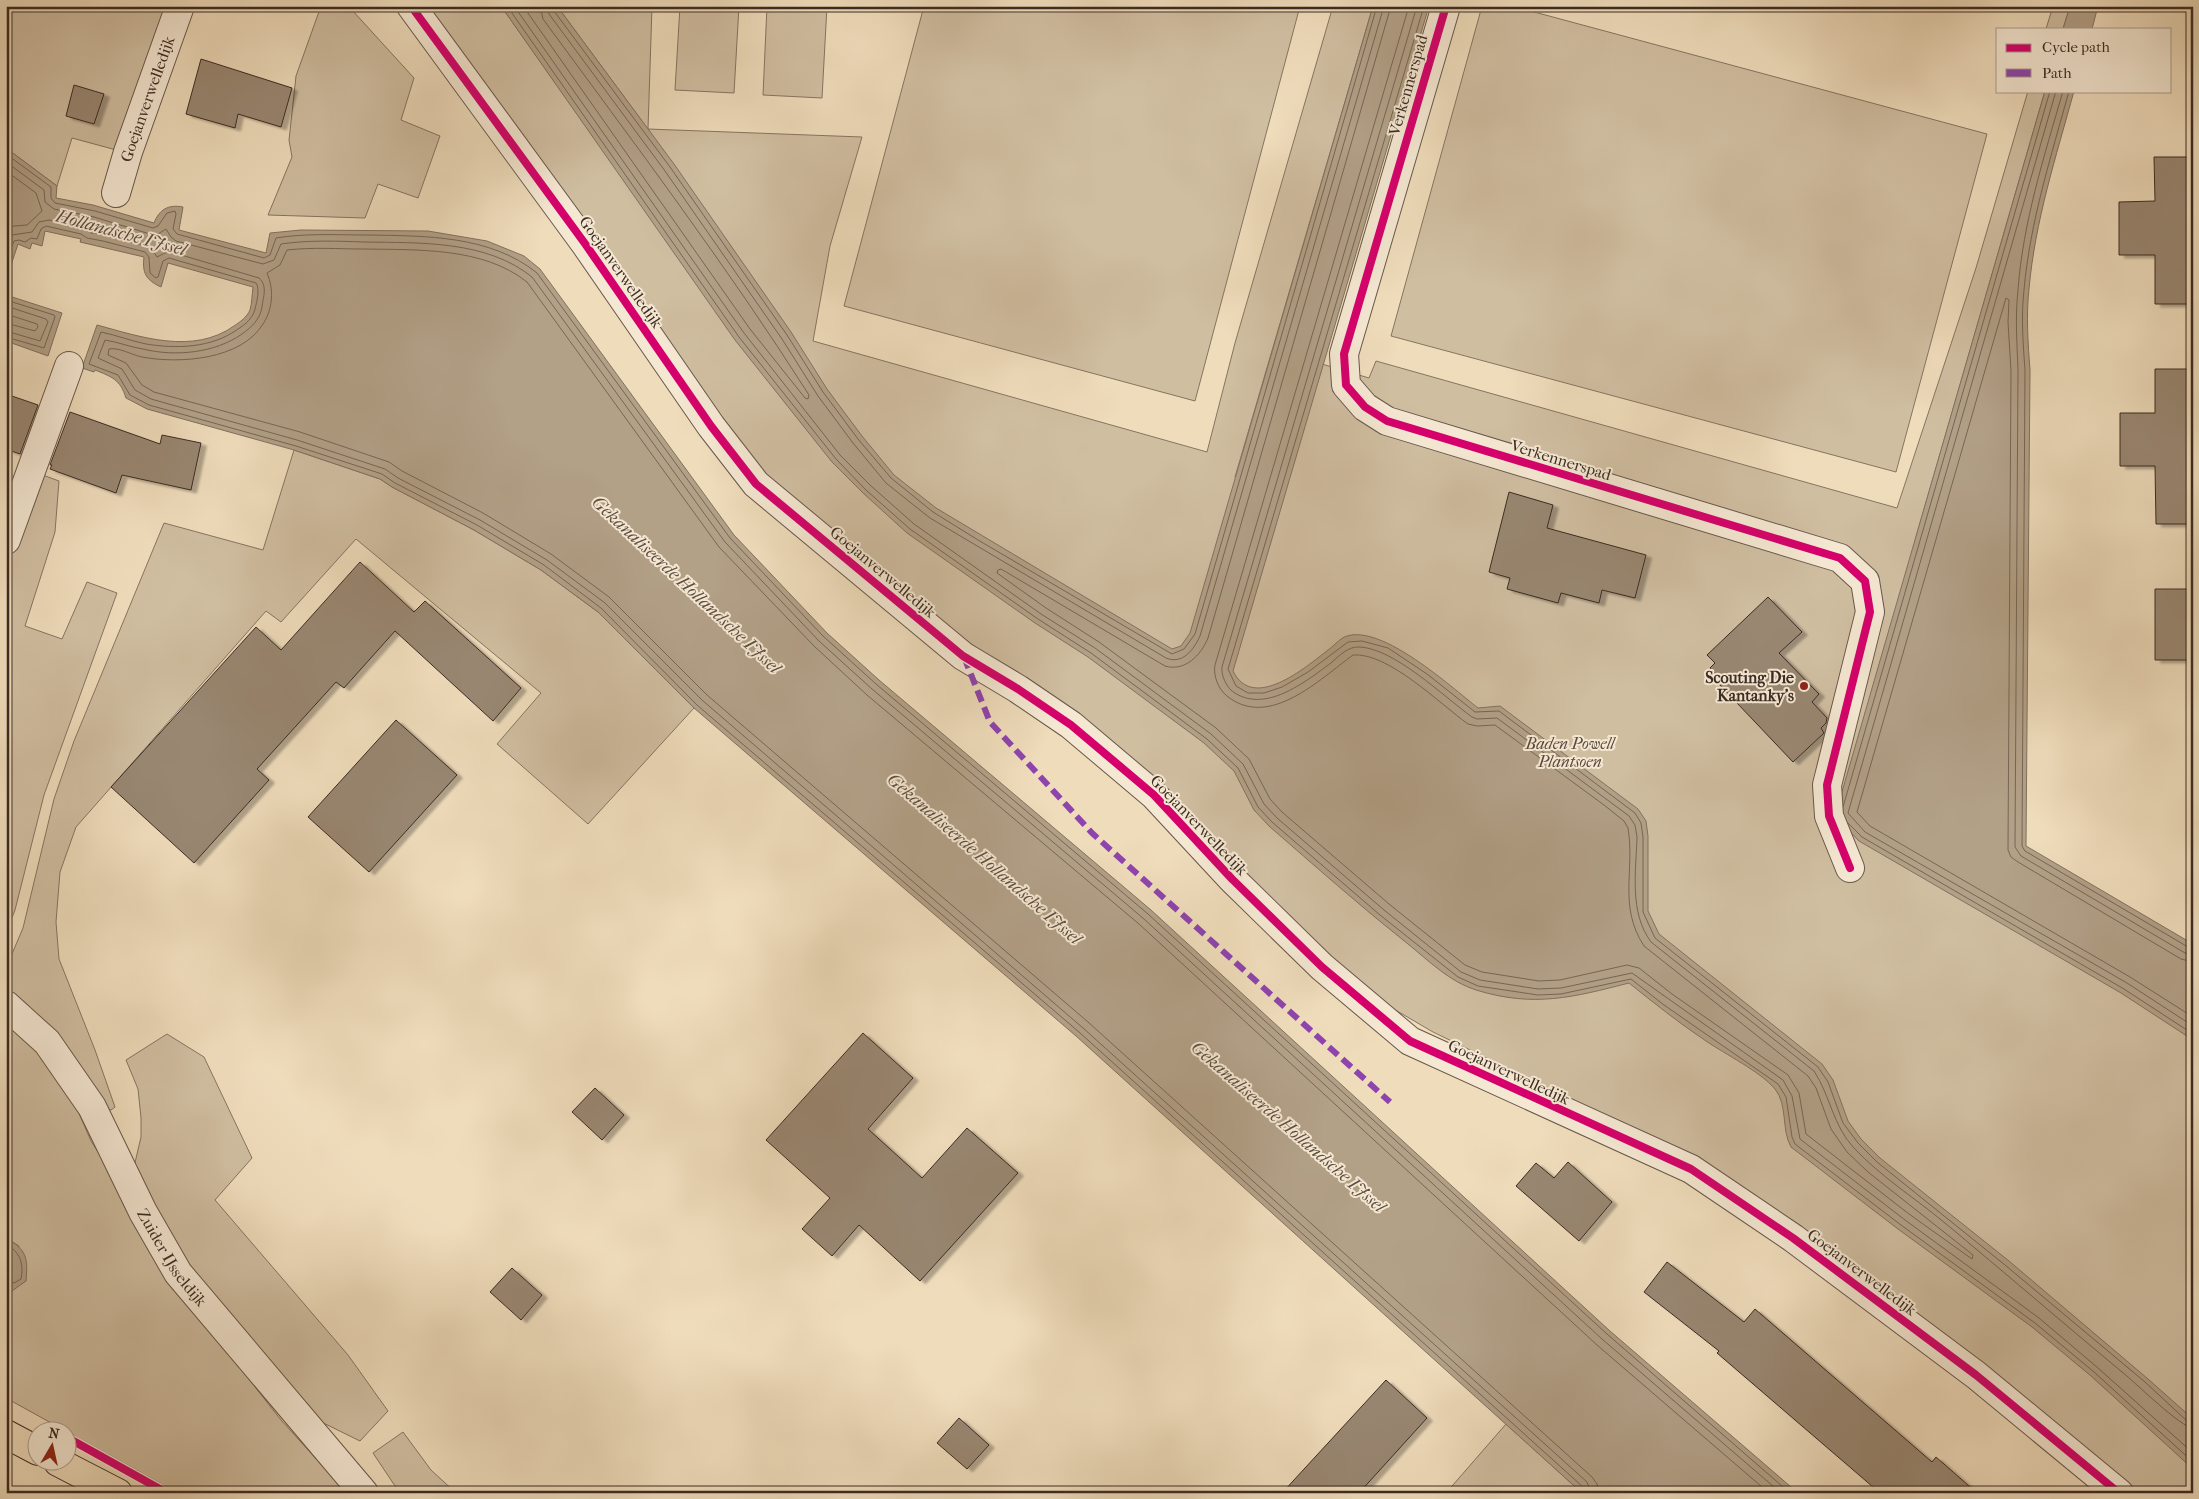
<svg xmlns="http://www.w3.org/2000/svg" width="2199" height="1499" font-family="'IM FELL French Canon',serif">
  <style>
    .green { fill: #d0bea1; stroke: #867462 }
    .water { fill: #b2a087; stroke: #82715f }
    .lines { fill: none; stroke-linecap: round; stroke-linejoin: round }
    .shore { stroke: #766655; stroke-width: 1 }
    .building { fill: #998772; stroke: #3b2b23; filter: url(#shadow) }
    .minor-casing { stroke: #685749; stroke-width: 30 }
    .primary-casing { stroke: #3b2b23; stroke-width: 30 }
    .minor { stroke: #f5e8d3; stroke-width: 28 }
    .primary { stroke: #efdcbb; stroke-width: 28 }
    .quiet { stroke: #8e44ad; stroke-width: 6; stroke-dasharray: 12 6; stroke-linecap: butt }
    .cycleway-casing { stroke: #f5e8d3; stroke-width: 11 }
    .cycleway { stroke: #d6006c; stroke-width: 8 }
    .poi-dot { fill: #8f2418; stroke: #f5e8d3; stroke-width: 2 }
    .labels { text-anchor: middle; dominant-baseline: central; stroke-width: 4; stroke-linejoin: round; paint-order: stroke }
    .street-label { font-size: 16px; fill: #3b2b23; stroke: #f5e8d3 }
    .poi-label { font-size: 16px; font-weight: bold; fill: #3b2b23; stroke: #f5e8d3; text-anchor: end }
    .park-label { font-size: 16px; font-style: italic; fill: #59483c; stroke: #f5e8d3 }
    .water-label { font-size: 18px; font-style: italic; fill: #5f4e41; stroke: #f5e8d3 }
  </style>
  <defs>
    <filter id="shadow"><feDropShadow dx="5.5" dy="3" stdDeviation="1" flood-color="#0004"/></filter>
  </defs>
  <rect width="100%" height="100%" fill="#efdcbb"/>
  <filter id="stains"><feTurbulence type="fractalNoise" baseFrequency=".004" numOctaves="4"/><feColorMatrix values="0 0 0 0 .2 0 0 0 0 .09 0 0 0 0 .02 0 0 0 .5 -.17"/></filter>
  <radialGradient id="worn" r=".72"><stop offset=".6" stop-color="#630" stop-opacity="0"/><stop offset="1" stop-color="#630" stop-opacity=".3"/></radialGradient>
  <path class="green" d="M 6,6 L 169,6 L 120,151 L 72,138 L 57,186 L 6,148 Z
    M 321,6 L 342,6 L 352,10 L 414,78 L 401,120 L 440,136 L 418,198 L 378,184 L 365,218 L 268,215 L 292,157 L 289,140 L 296,76 Z
    M 413,6 L 501,6 L 597,142 L 650,132 L 557,6 L 652,6 L 648,129 L 862,137 L 830,246 L 813,341 L 1207,452 L 1235,343 L 1333,6 L 1373,6 L 1235,477 L 1305,359 L 1369,378 L 1376,361 L 1897,508 L 1976,268 L 2028,91 L 2045,91 L 1916,537 L 1863,829 L 2193,993 L 2193,1493 L 2118,1493 L 1612,1122 L 1538,1083 L 1433,1032 L 1392,1008 L 1357,984 L 1013,673 L 854,563 L 755,469 Z
    M 680,6 L 739,6 L 734,93 L 675,90 Z
    M 767,6 L 827,6 L 822,98 L 763,95 Z
    M 924,6 L 1300,6 L 1195,401 L 844,306 Z
    M 1482,6 L 1512,6 L 1987,134 L 1896,472 L 1391,336 Z
    M 2053,6 L 2070,6 L 2063,29 L 2046,29 Z
    M 294,450 L 380,479 L 392,487 L 474,530 L 541,570 L 598,612 L 694,708 L 588,824 L 497,744 L 541,693 L 356,539 L 281,622 L 266,611 L 76,827 L 60,872 L 56,922 L 59,959 L 95,1050 L 115,1107 L 111,1110 L 104,1109 C 75,1068 47,1019 6,987 L 6,968 L 23,928 L 54,799 L 74,741 L 164,523 L 263,550 Z
    M 40,474 L 59,481 L 55,532 L 25,626 L 62,639 L 87,582 L 117,593 L 44,795 L 15,910 L 6,933 L 6,569 Z
    M 6,1019 L 31,1043 L 68,1088 L 91,1141 L 219,1341 L 281,1420 L 347,1493 L 178,1493 L 6,1398 L 6,1281 L 12,1291 L 19,1246 L 6,1238 Z
    M 167,1034 L 204,1057 L 252,1158 L 215,1200 L 348,1355 L 388,1411 L 360,1441 L 303,1413 L 254,1356 L 167,1234 L 134,1167 L 141,1137 L 141,1118 L 138,1089 L 126,1060 Z
    M 1506,1424 L 1582,1493 L 1446,1493 Z
    M 403,1432 L 431,1470 L 456,1493 L 397,1493 L 397,1489 L 373,1453 Z"/>
  <path class="water" d="M 501,6 L 557,6 L 674,164 L 791,332 L 827,389 L 862,436 L 894,475 L 936,508 L 1172,649 L 1181,646 L 1190,633 L 1373,6 L 1429,6 L 1233,671 C 1253,712 1305,668 1328,650 C 1334,646 1340,638 1347,636 C 1383,625 1450,686 1478,708 L 1500,706 L 1638,809 L 1646,821 L 1648,836 L 1648,911 L 1659,934 L 1822,1064 L 1833,1080 L 1848,1121 L 1861,1139 L 1880,1158 L 2009,1261 L 2148,1379 L 2193,1419 L 2193,1469 L 2091,1376 L 2032,1327 L 1898,1229 L 1791,1147 C 1781,1129 1788,1105 1775,1089 C 1761,1072 1725,1054 1706,1041 C 1679,1023 1654,1003 1629,983 C 1574,997 1534,1008 1476,990 C 1450,982 1429,961 1408,944 C 1360,906 1315,866 1269,826 L 1254,810 L 1234,771 L 1204,743 L 1088,657 L 1035,623 L 907,533 L 863,493 L 832,462 L 735,340 Z
    M 2070,6 L 2098,6 L 2092,29 L 2063,29 Z
    M 2045,91 L 2074,91 C 2056,157 2035,221 2029,289 C 2026,316 2028,343 2030,370 L 2026,846 L 2193,944 L 2193,1040 L 2121,993 L 1859,841 L 1835,816 Z
    M 6,148 L 57,186 L 56,198 L 93,205 L 154,223 C 159,210 168,204 183,207 L 179,230 L 266,253 L 270,233 L 301,230 L 428,231 L 487,241 L 524,256 L 540,269 L 734,535 L 827,633 L 879,680 L 1151,910 L 1610,1331 L 1798,1493 L 1582,1493 L 1076,1036 L 694,708 L 598,612 L 541,570 L 474,530 L 392,487 L 380,479 L 294,450 L 147,409 L 126,398 C 120,379 112,377 95,370 L 94,372 L 82,368 L 97,325 C 141,337 193,355 234,326 C 240,322 247,317 250,310 C 252,303 252,294 253,287 L 168,263 L 161,287 C 146,280 142,273 144,257 L 80,242 L 81,239 L 45,231 L 42,246 L 32,243 L 30,249 L 18,244 L 6,280 Z
    M 6,295 L 62,313 L 48,356 L 6,341 Z
    M 6,1238 C 27,1250 28,1258 26,1281 L 12,1291 L 6,1281 Z"/>
  <g class="lines">
    <path class="shore" d="M 507,6 L 739,337 L 836,459 L 866,490 L 910,529 L 1038,619 L 1091,653 L 1207,739 L 1238,768 L 1258,807 L 1272,822 L 1380,915 L 1458,977 L 1478,986 L 1538,995 L 1561,994 L 1631,979 L 1664,1005 L 1778,1084 L 1786,1097 L 1792,1137 L 1795,1144 L 1901,1225 L 2035,1323 L 2094,1372 L 2193,1462
      M 514,6 L 744,333 L 840,455 L 870,485 L 914,524 L 1041,614 L 1095,648 L 1211,734 L 1243,764 L 1264,804 L 1277,818 L 1384,910 L 1461,972 L 1480,980 L 1538,989 L 1561,988 L 1632,973 L 1783,1080 L 1792,1096 L 1800,1139 L 1905,1220 L 2039,1318 L 2098,1368 L 2193,1453
      M 523,6 L 750,329 L 805,398 L 808,399 L 809,395 C 727,266 634,143 543,19 L 540,6
      M 547,6 L 549,14 L 665,171 L 782,339 L 818,396 L 853,443 L 886,483 L 930,518 L 1166,658 C 1183,665 1194,649 1200,636 L 1384,6
      M 553,6 L 554,11 L 670,167 L 787,335 L 823,392 L 858,439 L 891,478 L 933,512 L 978,540 L 1172,654 L 1184,649 L 1195,634 L 1377,6
      M 1391,6 L 1208,638 C 1201,655 1185,672 1165,666 L 1001,569 L 998,570 L 997,573 L 1046,608 L 1099,642 L 1216,728 L 1249,759 L 1270,799 L 1282,812 L 1389,904 L 1465,965 L 1482,972 L 1539,981 L 1560,980 L 1627,965 L 1639,968 L 1672,994 L 1788,1075 L 1799,1093 L 1806,1134 L 1909,1214 L 1972,1259 L 1973,1255 L 1868,1172 L 1847,1152 L 1831,1129 L 1816,1088 L 1808,1076 L 1644,946 C 1618,906 1635,871 1628,828 L 1624,821 L 1604,805 L 1495,725 L 1477,726 L 1468,724 C 1440,704 1388,652 1353,655 C 1320,679 1269,730 1227,696 C 1218,689 1213,675 1215,665 L 1409,6
      M 1417,6 L 1222,667 C 1221,675 1226,686 1232,691 C 1264,715 1305,682 1331,663 C 1339,656 1348,646 1360,647 C 1395,649 1443,696 1472,717 L 1477,719 L 1497,718 L 1629,816 L 1635,825 L 1637,837 C 1636,872 1629,912 1651,942 L 1814,1071 C 1830,1095 1833,1126 1854,1148 C 1881,1177 1915,1198 1945,1223 C 2004,1272 2063,1323 2122,1372 C 2135,1382 2181,1428 2193,1428
      M 1424,6 L 1228,669 L 1236,686 L 1248,693 L 1264,693 L 1282,687 L 1308,672 L 1348,642 L 1362,641 L 1388,648 L 1427,674 L 1475,712 L 1499,711 L 1635,813 L 1641,823 L 1643,837 L 1643,912 L 1655,938 L 1818,1067 L 1828,1082 L 1843,1123 L 1858,1143 L 1877,1162 L 2005,1265 L 2145,1382 L 2187,1421 L 2193,1422
      M 2056,91 L 1848,813 L 1865,832 L 2127,983 L 2193,1026
      M 2063,91 C 2044,157 2023,222 2018,290 C 2015,317 2017,343 2018,370 L 2015,847 L 2021,856 L 2185,953 L 2193,955
      M 2069,91 C 2051,157 2030,222 2024,290 C 2021,317 2023,343 2025,370 L 2022,846 L 2025,851 L 2188,947 L 2193,948
      M 6,154 L 51,187 L 51,198 L 55,203 L 95,211 L 153,228 L 158,226 L 167,213 L 175,211 L 176,214 L 173,229 L 177,234 L 264,258 L 270,255 L 276,238 C 306,233 337,235 368,235 C 425,236 490,235 537,273 L 730,538 L 823,636 L 876,684 L 1148,914 L 1607,1334 L 1790,1493
      M 6,162 L 44,190 L 45,202 L 54,209 L 94,217 L 150,234 L 158,234 L 166,229 L 171,237 L 176,241 L 263,264 L 274,260 L 281,244 C 308,240 336,241 364,242 C 420,243 486,240 532,277 L 725,542 L 819,641 L 872,689 L 1144,919 L 1602,1339 L 1781,1493
      M 6,171 L 36,193 L 42,211 L 27,225 L 14,226 L 6,230
      M 6,243 L 12,235 L 32,232 L 39,222 L 49,220 L 83,228 L 91,233 L 104,234 L 147,246 L 152,249 L 157,257 L 165,253 L 171,252 L 259,278 C 268,286 263,297 262,307 C 260,319 252,327 242,334 C 215,353 175,357 143,349 C 130,347 118,342 105,340 L 98,358 L 122,369 L 135,390 L 151,399 L 297,440 L 385,469 L 398,478 L 480,520 L 547,560 L 605,603 L 702,700 L 1083,1028 L 1587,1482 L 1591,1493
      M 6,263 L 14,241 L 19,240 L 25,242 L 31,238 L 37,239 L 41,229 L 46,226 L 81,234 L 87,238 L 103,241 L 145,252 L 149,257 L 150,273 L 156,278 L 158,277 L 163,261 L 169,258 L 256,283 C 260,289 257,301 255,309 C 253,318 246,324 238,329 C 212,348 177,349 146,344 C 131,341 116,335 101,332 L 89,364 L 118,375 L 130,395 L 149,405 L 296,446 L 382,474 L 395,483 L 477,525 L 544,565 L 601,608 L 697,705 L 1079,1032 L 1583,1487 L 1585,1493
      M 6,300 L 54,315 L 55,317 L 44,348 L 6,337
      M 6,306 L 46,319 L 48,322 L 40,341 L 6,331
      M 6,314 L 37,324 L 38,327 L 35,331 L 6,323
      M 1843,807 L 2050,91
      M 1848,823 L 1862,837 L 2124,989 L 2193,1034
      M 2193,962 L 2181,959 L 2018,862 L 2011,857 L 2008,850 L 2011,371 L 2008,322 L 2009,300 L 2006,298 L 1857,812 L 1870,826 L 2130,977 L 2193,1017
      M 6,1244 C 20,1252 24,1263 21,1279 L 14,1283 L 6,1280
      M 1599,1493 L 1597,1484 L 1592,1477 L 1088,1022 L 707,695 L 609,597 L 551,554 L 483,513 L 402,471 L 389,462 L 300,432 L 154,392 L 142,385 L 126,363 L 108,355 L 109,349 C 119,347 132,355 142,357 C 179,364 241,360 263,324 C 273,309 274,289 267,273 L 280,265 L 287,250 C 313,247 339,249 364,249 C 418,250 483,247 527,282 L 719,547 L 814,646 L 867,695 L 1139,924 L 1597,1345 L 1769,1493"/>
  </g>
  <path class="building" d="M 201,59 L 292,88 L 281,127 L 238,114 L 235,128 L 186,114 Z
    M 74,85 L 104,94 L 94,124 L 66,116 Z
    M 2154,157 L 2193,157 L 2193,304 L 2155,304 L 2155,255 L 2119,255 L 2119,202 L 2155,201 Z
    M 2155,369 L 2193,369 L 2193,524 L 2156,524 L 2155,466 L 2120,466 L 2120,413 L 2155,413 Z
    M 6,394 L 38,405 L 20,454 L 6,449 Z
    M 70,412 L 160,444 L 162,435 L 201,443 L 191,490 L 122,475 L 116,493 L 50,469 L 52,465 L 50,465 Z
    M 1509,492 L 1553,505 L 1547,528 L 1646,555 L 1635,598 L 1602,590 L 1599,603 L 1561,593 L 1558,603 L 1507,589 L 1510,578 L 1489,572 Z
    M 360,562 L 414,612 L 425,601 L 521,688 L 493,721 L 395,631 L 344,688 L 336,682 L 257,769 L 269,780 L 194,863 L 111,787 L 256,627 L 281,650 Z
    M 2155,589 L 2193,589 L 2193,660 L 2155,660 Z
    M 1768,597 L 1802,632 L 1779,653 L 1819,694 L 1812,702 L 1827,718 L 1826,723 L 1821,728 L 1824,733 L 1793,762 L 1718,683 L 1721,680 L 1710,668 L 1715,663 L 1707,655 Z
    M 396,720 L 457,775 L 369,872 L 308,817 Z
    M 863,1033 L 913,1078 L 868,1129 L 922,1178 L 967,1128 L 1018,1173 L 920,1281 L 859,1225 L 832,1256 L 802,1229 L 830,1198 L 766,1140 Z
    M 595,1088 L 624,1115 L 602,1140 L 572,1112 Z
    M 1568,1162 L 1612,1202 L 1579,1241 L 1516,1186 L 1536,1163 L 1554,1178 Z
    M 1667,1262 L 1744,1322 L 1755,1309 L 1932,1462 L 1936,1457 L 1977,1493 L 1880,1493 L 1717,1353 L 1719,1351 L 1644,1292 Z
    M 512,1268 L 542,1295 L 521,1320 L 490,1292 Z
    M 1386,1380 L 1427,1418 L 1359,1493 L 1282,1493 Z
    M 959,1418 L 989,1445 L 967,1469 L 937,1443 Z"/>
  <g class="lines">
    <g class="minor-casing">
      <g id="minor">
        <path d="M 411,6 L 586,245 L 711,426 L 756,484 L 963,656 L 1018,689 L 1071,725 L 1154,795 L 1232,879 L 1322,967 L 1410,1041 L 1691,1169 L 1793,1238 L 1976,1375 L 2119,1493"/>
        <path d="M 1446,6 L 1344,354 L 1346,385 L 1365,407 L 1387,421 L 1840,558 L 1865,581 L 1870,612 L 1827,785 L 1829,816 L 1850,868"/>
        <path id="s1" d="M 116,193 L 128,152 L 180,6"/>
        <path d="M 6,540 L 69,366"/>
        <path id="s2" d="M 6,1005 L 47,1042 L 92,1107 L 143,1212 L 178,1273 L 364,1493"/>
      </g>
    </g>
    <g class="primary-casing">
      <path id="primary" d="M 6,1434 L 38,1451
        M 58,1462 L 118,1493"/>
    </g>
    <use href="#minor" class="minor"/>
    <use href="#primary" class="primary"/>
    <path class="quiet" d="M 964,657 L 990,722 L 1092,833 L 1390,1102"/>
    <g class="cycleway-casing">
      <path id="cycleway" d="M 411,6 L 586,245 L 711,426 L 756,484 L 963,656 L 1018,689 L 1071,725 L 1154,795 L 1232,879 L 1322,967 L 1410,1041 L 1691,1169 L 1793,1238 L 1976,1375 L 2119,1493
        M 1446,6 L 1344,354 L 1346,385 L 1365,407 L 1387,421 L 1840,558 L 1865,581 L 1870,612 L 1827,785 L 1829,816 L 1850,868
        M 68,1438 L 167,1493"/>
    </g>
    <use href="#cycleway" class="cycleway"/>
  </g>
  <circle class="poi-dot" cx="1804" cy="686" r="5"/>
  <g class="labels">
    <g class="street-label">
      <text transform="translate(1408 85) rotate(-74)">Verkennerspad</text>
      <text stroke="none"><textPath href="#s1" startOffset="99">Goejanverwelledijk</textPath></text>
      <text transform="translate(621 272) rotate(55)">Goejanverwelledijk</text>
      <text transform="translate(1561 460) rotate(17)">Verkennerspad</text>
      <text transform="translate(883 572) rotate(40)">Goejanverwelledijk</text>
      <text transform="translate(1199 825) rotate(46)">Goejanverwelledijk</text>
      <text transform="translate(1509 1072) rotate(25)">Goejanverwelledijk</text>
      <text stroke="none"><textPath href="#s2" startOffset="305">Zuider IJsseldijk</textPath></text>
      <text transform="translate(1862 1272) rotate(37)">Goejanverwelledijk</text>
    </g>
    <g class="poi-label">
      <text x="1794" y="677">Scouting Die<tspan x="1794" dy="18">Kantanky's</tspan></text>
    </g>
    <g class="park-label">
      <text x="1570" y="743">Baden Powell<tspan x="1570" dy="18">Plantsoen</tspan></text>
    </g>
    <g class="water-label">
      <text transform="translate(121 233) rotate(15)">Hollandsche IJssel</text>
      <text transform="translate(686 585) rotate(43)">Gekanaliseerde Hollandsche IJssel</text>
      <text transform="translate(984 859) rotate(41)">Gekanaliseerde Hollandsche IJssel</text>
      <text transform="translate(1288 1127) rotate(41)">Gekanaliseerde Hollandsche IJssel</text>
    </g>
  </g>
  <rect width="2199" height="1499" fill="none" stroke="#efdcbb" stroke-width="25"/>
  <rect x="8" y="8" width="2184" height="1484" fill="none" stroke="#3b2b23" stroke-width="2.5"/>
  <rect x="12" y="12" width="2174" height="1474" fill="none" stroke="#3b2b23"/>
  <rect x="1996" y="28" width="175" height="65" fill="#f5e8d3" stroke="#ab9c8d"/>
  <rect x="2006" y="44" width="25" height="8" fill="#d6006c" stroke="#ab9c8d"/>
  <text x="2042" y="52" font-size="15" fill="#3b2b23">Cycle path</text>
  <rect x="2006" y="69" width="25" height="8" fill="#8e44ad" stroke="#ab9c8d"/>
  <text x="2042" y="78" font-size="15" fill="#3b2b23">Path</text>
  <g transform="translate(52 1446) rotate(9)"><circle r="24" fill="#f5e8d3" stroke="#ab9c8d"/>
  <path d="M0-4L9 19L0 12L-9 19Z" fill="#8f2418"/>
  <text y="-8" font-size="14" font-weight="bold" text-anchor="middle" fill="#3b2b23">N</text>
  </g>
  <rect width="100%" height="100%" filter="url(#stains)"/>
  <rect width="100%" height="100%" fill="url(#worn)"/>
</svg>
